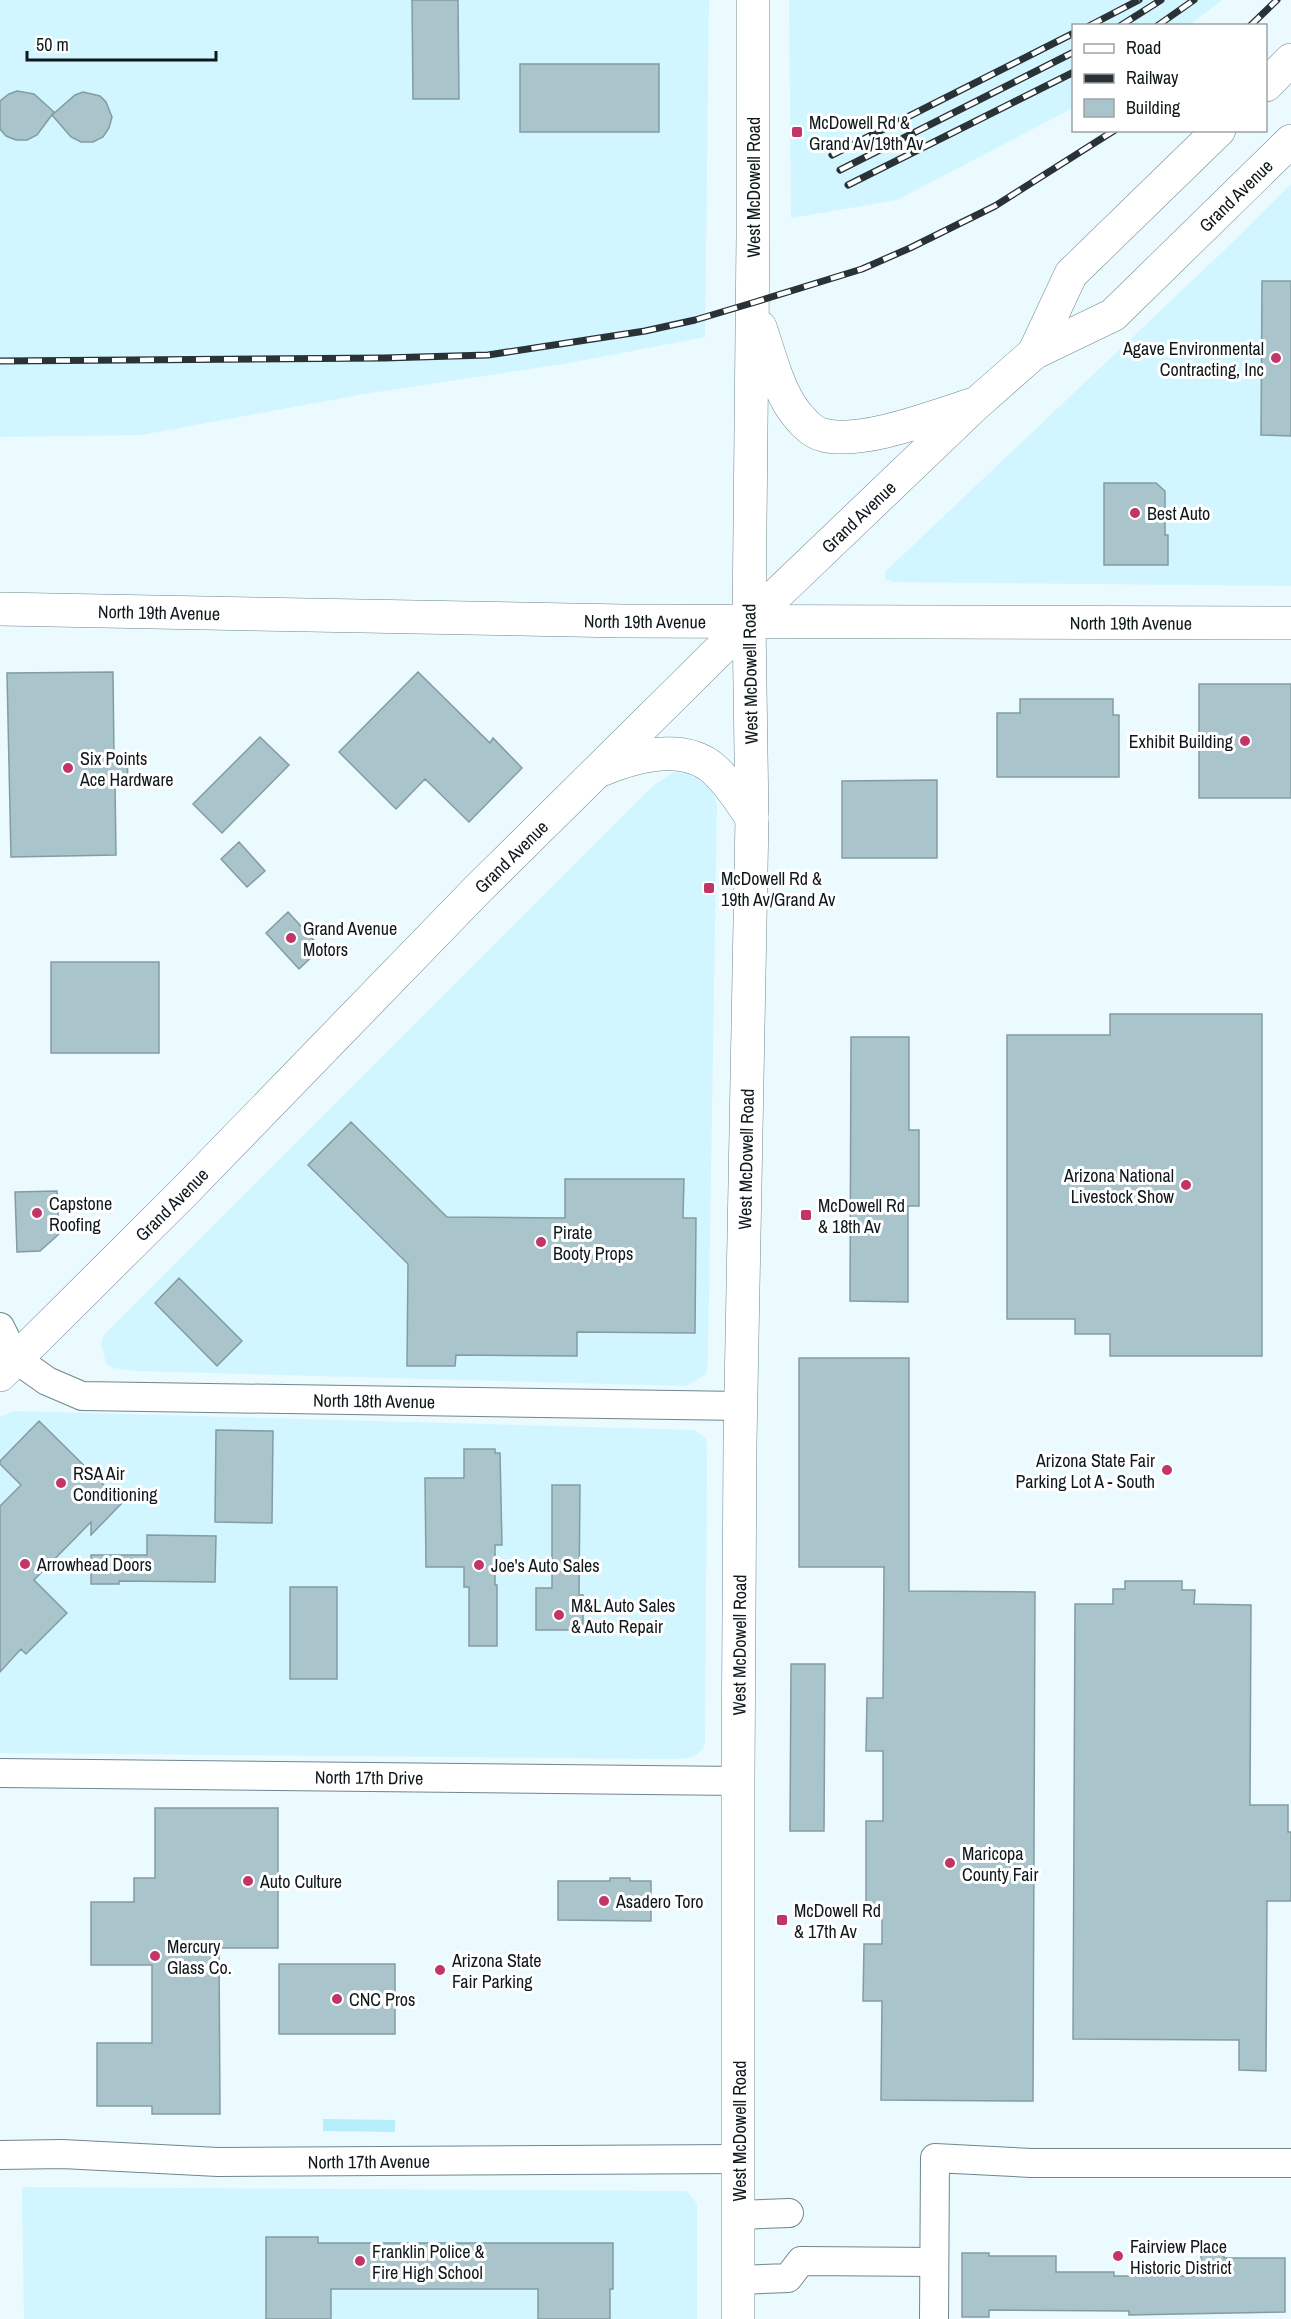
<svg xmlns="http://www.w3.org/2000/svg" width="1291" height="2319" font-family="'Archivo Narrow',sans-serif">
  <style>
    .built { fill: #d1f6ff }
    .green { fill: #b7eefc }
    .building { fill: #a9c4ca; stroke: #829ca2; stroke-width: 1.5 }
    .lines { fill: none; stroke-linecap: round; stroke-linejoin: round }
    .minor-casing { stroke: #6e878d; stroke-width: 30 }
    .major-casing { stroke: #6e878d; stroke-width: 34 }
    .minor { stroke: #fff; stroke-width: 28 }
    .major { stroke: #fff; stroke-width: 33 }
    .rail-casing { stroke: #293236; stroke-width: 7 }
    .rail { stroke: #fff; stroke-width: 4.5; stroke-dasharray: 14; stroke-linecap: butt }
    .poi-dot { fill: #c23566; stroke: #fff; stroke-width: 2 }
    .labels { text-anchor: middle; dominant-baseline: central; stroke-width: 6; stroke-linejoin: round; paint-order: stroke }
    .poi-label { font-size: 18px; fill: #0f181b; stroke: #fff; text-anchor: start }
    .street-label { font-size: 18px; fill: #0f181b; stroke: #fff }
  </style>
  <rect width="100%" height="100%" fill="#eafafe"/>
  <path class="built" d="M 0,0 L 709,0 L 705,337 L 569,363 L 364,394 L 141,435 L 0,437 Z
    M 789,0 L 1222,0 L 1189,25 L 1074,26 L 1073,108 L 897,200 L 791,218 Z
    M 1291,184 L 1291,586 L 894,582 L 885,579 L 885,572 L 1236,239 Z
    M 674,772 L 688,773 L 701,778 L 712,790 L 717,805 L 708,1353 L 707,1370 L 705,1375 L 686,1386 L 137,1371 L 113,1368 L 106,1363 L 101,1345 L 103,1336 L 653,786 Z
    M 14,1411 L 694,1430 L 706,1438 L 707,1456 L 705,1742 L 703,1749 L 693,1757 L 678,1759 L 0,1753 L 0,1417 Z
    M 22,2187 L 687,2191 L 697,2204 L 697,2319 L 24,2319 Z"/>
  <path class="green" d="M 323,2119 L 395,2120 L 395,2132 L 323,2131 Z"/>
  <path class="building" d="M 412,0 L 458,0 L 459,99 L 413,99 Z
    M 520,64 L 659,64 L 659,132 L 520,132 Z
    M 17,91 L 34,94 L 54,112 L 37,135 L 27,140 L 16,140 L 6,136 L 0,129 L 0,101 L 9,94 Z
    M 83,92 L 100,96 L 106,102 L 112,117 L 109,128 L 103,137 L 93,142 L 81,142 L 71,137 L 52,115 L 75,95 Z
    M 1262,281 L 1291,281 L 1291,436 L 1261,435 Z
    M 1104,483 L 1156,483 L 1165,491 L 1165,535 L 1168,535 L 1168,565 L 1104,565 Z
    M 113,672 L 114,754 L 127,754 L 128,783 L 115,783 L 116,855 L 11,857 L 7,673 Z
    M 418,672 L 490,743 L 493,738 L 522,768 L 469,822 L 425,779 L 396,809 L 339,752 Z
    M 1199,684 L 1291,684 L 1291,798 L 1199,798 Z
    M 1020,699 L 1113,699 L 1113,715 L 1119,715 L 1119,777 L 997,777 L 997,713 L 1020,713 Z
    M 260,737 L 289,765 L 222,833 L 193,804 Z
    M 937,780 L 937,858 L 842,858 L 842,781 Z
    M 239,842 L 265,871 L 247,887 L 221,859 Z
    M 288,912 L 321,948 L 299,969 L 266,933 Z
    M 51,962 L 159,962 L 159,1053 L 51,1053 Z
    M 1110,1014 L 1262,1014 L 1262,1356 L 1110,1356 L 1110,1334 L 1075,1334 L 1075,1319 L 1007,1319 L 1007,1035 L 1110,1035 Z
    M 851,1037 L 909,1037 L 909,1130 L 919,1130 L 919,1206 L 908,1206 L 908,1302 L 850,1301 Z
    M 351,1122 L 447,1217 L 565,1218 L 565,1179 L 684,1179 L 683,1218 L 696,1218 L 695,1333 L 577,1332 L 577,1356 L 456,1355 L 455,1366 L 407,1366 L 408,1264 L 308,1165 Z
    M 57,1191 L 59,1234 L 40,1251 L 17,1252 L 15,1192 Z
    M 179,1278 L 242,1341 L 217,1366 L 155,1303 Z
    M 799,1358 L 909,1358 L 909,1591 L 1035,1592 L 1033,2101 L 881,2100 L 882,2001 L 863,2001 L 864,1944 L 882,1944 L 882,1905 L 866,1905 L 866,1821 L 883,1821 L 883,1751 L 866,1751 L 867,1698 L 883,1698 L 884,1567 L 799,1567 Z
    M 39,1421 L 122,1503 L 91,1535 L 91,1522 L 34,1580 L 67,1613 L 26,1654 L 21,1649 L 0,1672 L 0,1506 L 21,1485 L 0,1464 L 0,1461 Z
    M 216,1430 L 273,1431 L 272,1523 L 215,1522 Z
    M 464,1449 L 495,1449 L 495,1453 L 500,1453 L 502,1545 L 495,1545 L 495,1585 L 497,1585 L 497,1646 L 469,1646 L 469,1587 L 464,1587 L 464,1567 L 426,1567 L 425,1478 L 464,1478 Z
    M 552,1485 L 580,1485 L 579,1595 L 583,1595 L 583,1630 L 536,1630 L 536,1588 L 552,1588 Z
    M 147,1535 L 216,1536 L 215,1582 L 119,1581 L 119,1584 L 91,1584 L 91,1555 L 147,1555 Z
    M 1125,1581 L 1182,1581 L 1182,1590 L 1195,1590 L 1194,1604 L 1251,1605 L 1250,1805 L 1288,1805 L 1288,1832 L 1291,1832 L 1291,1901 L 1267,1901 L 1266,2071 L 1239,2070 L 1239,2040 L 1073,2039 L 1075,1604 L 1113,1604 L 1113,1589 L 1125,1589 Z
    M 290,1587 L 337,1587 L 337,1679 L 290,1679 Z
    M 791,1664 L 825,1664 L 824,1831 L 790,1831 Z
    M 155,1808 L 278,1808 L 278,1948 L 219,1948 L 220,2114 L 152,2114 L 152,2106 L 97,2106 L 97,2043 L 152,2043 L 152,1965 L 91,1965 L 91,1902 L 134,1902 L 134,1878 L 155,1878 Z
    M 610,1878 L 630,1878 L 630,1881 L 651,1881 L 651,1921 L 558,1920 L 558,1881 L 610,1881 Z
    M 279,1964 L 395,1964 L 395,2034 L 279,2034 Z
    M 266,2237 L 318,2237 L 318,2243 L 613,2243 L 613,2289 L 610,2289 L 610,2319 L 538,2319 L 538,2289 L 331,2289 L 331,2319 L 266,2319 Z
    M 1201,2245 L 1224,2245 L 1224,2258 L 1285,2258 L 1285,2312 L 1129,2315 L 1129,2311 L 989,2310 L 989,2317 L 962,2317 L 962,2253 L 989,2253 L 989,2256 L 1056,2256 L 1056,2272 L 1114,2272 L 1114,2276 L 1201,2276 Z"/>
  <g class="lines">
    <g class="minor-casing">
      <g id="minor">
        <path id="s1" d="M 0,1327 L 16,1359 L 47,1381 L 82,1396 L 741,1406"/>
        <path id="s2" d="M 0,1773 L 738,1781"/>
        <path id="s3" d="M 0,2155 L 62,2154 L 218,2162 L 739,2159"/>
        <path d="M 738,2215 L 789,2213"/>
        <path d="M 738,2280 L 788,2278 L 801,2261 L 934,2262"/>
        <path d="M 934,2319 L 935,2158 L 1031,2163 L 1291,2163"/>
      </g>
    </g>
    <g class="major-casing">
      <g id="major">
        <path d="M 1266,85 L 1291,60"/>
        <path d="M 760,327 C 769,353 776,382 790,405 C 797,416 810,432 823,435 C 862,445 933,417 971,405"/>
        <path d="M 1034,353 L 1071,274 L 1219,130"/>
        <path id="s4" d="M 0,609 L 623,621 L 1291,623"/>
        <path d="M 601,770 C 635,756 684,742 715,770 C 730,784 741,802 752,818"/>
        <path id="s5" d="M 0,1375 L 184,1192 L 477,890 L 749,621 L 976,404 L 1034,353 L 1113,315 L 1291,141"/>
        <path id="s6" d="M 738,2319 L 738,1781 L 740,1444 L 752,818 L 749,621 L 753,238 L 753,0"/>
      </g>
    </g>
    <use href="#minor" class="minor"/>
    <use href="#major" class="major"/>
    <g class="rail-casing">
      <path id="rail" d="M 1089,26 L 1139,0
        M 1120,26 L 1161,0
        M 1157,26 L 1194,0
        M 1250,26 L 1277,0
        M 832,155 L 1074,33
        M 840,170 L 1074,52
        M 848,185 L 1074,72
        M 0,361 L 384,358 L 488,355 L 645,331 L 695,320 L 752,303 L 862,269 L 910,248 L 995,206 L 1115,130"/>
    </g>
    <use href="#rail" class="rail"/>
  </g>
  <g class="poi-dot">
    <rect x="791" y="126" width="12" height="12" rx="3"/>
    <circle cx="1276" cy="358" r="6"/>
    <circle cx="1135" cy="513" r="6"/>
    <circle cx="1245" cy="741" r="6"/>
    <circle cx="68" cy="768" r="6"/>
    <rect x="703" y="882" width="12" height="12" rx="3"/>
    <circle cx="291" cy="938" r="6"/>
    <circle cx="1186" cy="1185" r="6"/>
    <circle cx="37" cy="1213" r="6"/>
    <rect x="800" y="1209" width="12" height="12" rx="3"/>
    <circle cx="541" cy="1242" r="6"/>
    <circle cx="1167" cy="1470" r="6"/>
    <circle cx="61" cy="1483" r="6"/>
    <circle cx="25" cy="1564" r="6"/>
    <circle cx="479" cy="1565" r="6"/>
    <circle cx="559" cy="1615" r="6"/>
    <circle cx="950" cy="1863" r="6"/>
    <circle cx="248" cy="1881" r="6"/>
    <circle cx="604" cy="1901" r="6"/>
    <rect x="776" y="1914" width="12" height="12" rx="3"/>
    <circle cx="155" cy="1956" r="6"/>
    <circle cx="440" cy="1970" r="6"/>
    <circle cx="337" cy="1999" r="6"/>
    <circle cx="1118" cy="2256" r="6"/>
    <circle cx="360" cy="2261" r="6"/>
  </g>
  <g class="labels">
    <g class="poi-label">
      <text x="809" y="122">McDowell Rd &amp;<tspan x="809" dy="21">Grand Av/19th Av</tspan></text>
      <text x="1264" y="348" text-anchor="end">Agave Environmental<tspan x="1264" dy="21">Contracting, Inc</tspan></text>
      <text x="1147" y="513">Best Auto</text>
      <text x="1233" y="741" text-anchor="end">Exhibit Building</text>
      <text x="80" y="758">Six Points<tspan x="80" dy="21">Ace Hardware</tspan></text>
      <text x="721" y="878">McDowell Rd &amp;<tspan x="721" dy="21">19th Av/Grand Av</tspan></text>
      <text x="303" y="928">Grand Avenue<tspan x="303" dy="21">Motors</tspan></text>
      <text x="1174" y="1175" text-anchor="end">Arizona National<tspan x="1174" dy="21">Livestock Show</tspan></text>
      <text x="49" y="1203">Capstone<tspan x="49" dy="21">Roofing</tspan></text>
      <text x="818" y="1205">McDowell Rd<tspan x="818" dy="21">&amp; 18th Av</tspan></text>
      <text x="553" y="1232">Pirate<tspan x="553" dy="21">Booty Props</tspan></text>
      <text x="1155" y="1460" text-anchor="end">Arizona State Fair<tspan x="1155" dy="21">Parking Lot A - South</tspan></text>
      <text x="73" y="1473">RSA Air<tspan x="73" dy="21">Conditioning</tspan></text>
      <text x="37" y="1564">Arrowhead Doors</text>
      <text x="491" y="1565">Joe's Auto Sales</text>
      <text x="571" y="1605">M&amp;L Auto Sales<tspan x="571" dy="21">&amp; Auto Repair</tspan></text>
      <text x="962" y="1853">Maricopa<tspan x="962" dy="21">County Fair</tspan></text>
      <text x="260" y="1881">Auto Culture</text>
      <text x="616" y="1901">Asadero Toro</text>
      <text x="794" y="1910">McDowell Rd<tspan x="794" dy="21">&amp; 17th Av</tspan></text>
      <text x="167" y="1946">Mercury<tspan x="167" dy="21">Glass Co.</tspan></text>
      <text x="452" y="1960">Arizona State<tspan x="452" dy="21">Fair Parking</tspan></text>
      <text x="349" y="1999">CNC Pros</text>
      <text x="1130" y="2246">Fairview Place<tspan x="1130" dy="21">Historic District</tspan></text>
      <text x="372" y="2251">Franklin Police &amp;<tspan x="372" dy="21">Fire High School</tspan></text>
    </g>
    <g class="street-label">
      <text stroke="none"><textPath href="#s6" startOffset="2132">West McDowell Road</textPath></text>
      <text stroke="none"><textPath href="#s5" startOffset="1713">Grand Avenue</textPath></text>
      <text stroke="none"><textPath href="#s5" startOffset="1214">Grand Avenue</textPath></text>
      <text stroke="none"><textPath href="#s4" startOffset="159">North 19th Avenue</textPath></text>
      <text stroke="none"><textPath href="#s4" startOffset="645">North 19th Avenue</textPath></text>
      <text stroke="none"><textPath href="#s4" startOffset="1131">North 19th Avenue</textPath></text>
      <text transform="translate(750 674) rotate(-91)">West McDowell Road</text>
      <text stroke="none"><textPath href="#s5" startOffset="728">Grand Avenue</textPath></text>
      <text stroke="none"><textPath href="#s6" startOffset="1160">West McDowell Road</textPath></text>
      <text stroke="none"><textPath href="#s5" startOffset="242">Grand Avenue</textPath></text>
      <text stroke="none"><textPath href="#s1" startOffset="404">North 18th Avenue</textPath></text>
      <text stroke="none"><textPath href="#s6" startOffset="674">West McDowell Road</textPath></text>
      <text stroke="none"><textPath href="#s2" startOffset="369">North 17th Drive</textPath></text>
      <text transform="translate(739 2131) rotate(-90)">West McDowell Road</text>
      <text stroke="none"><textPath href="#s3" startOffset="369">North 17th Avenue</textPath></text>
    </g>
  </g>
  <rect x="1072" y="24" width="195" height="108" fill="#ffffff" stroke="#9fa3a4" stroke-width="1.5"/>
  <rect x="1084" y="44" width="30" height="9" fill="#ffffff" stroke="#9fa3a4" stroke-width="1.5"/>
  <text x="1126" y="54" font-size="18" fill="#0f181b">Road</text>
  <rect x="1084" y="74" width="30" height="9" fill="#293236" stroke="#9fa3a4" stroke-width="1.5"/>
  <text x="1126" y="84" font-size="18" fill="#0f181b">Railway</text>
  <rect x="1084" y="99" width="30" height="18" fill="#a9c4ca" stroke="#9fa3a4" stroke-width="1.5"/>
  <text x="1126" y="114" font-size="18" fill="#0f181b">Building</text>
  <path d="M27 51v9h189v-9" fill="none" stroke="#0f181b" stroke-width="3"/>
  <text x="36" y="51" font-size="18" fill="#0f181b" stroke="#ffffff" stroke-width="4.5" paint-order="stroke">50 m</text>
</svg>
